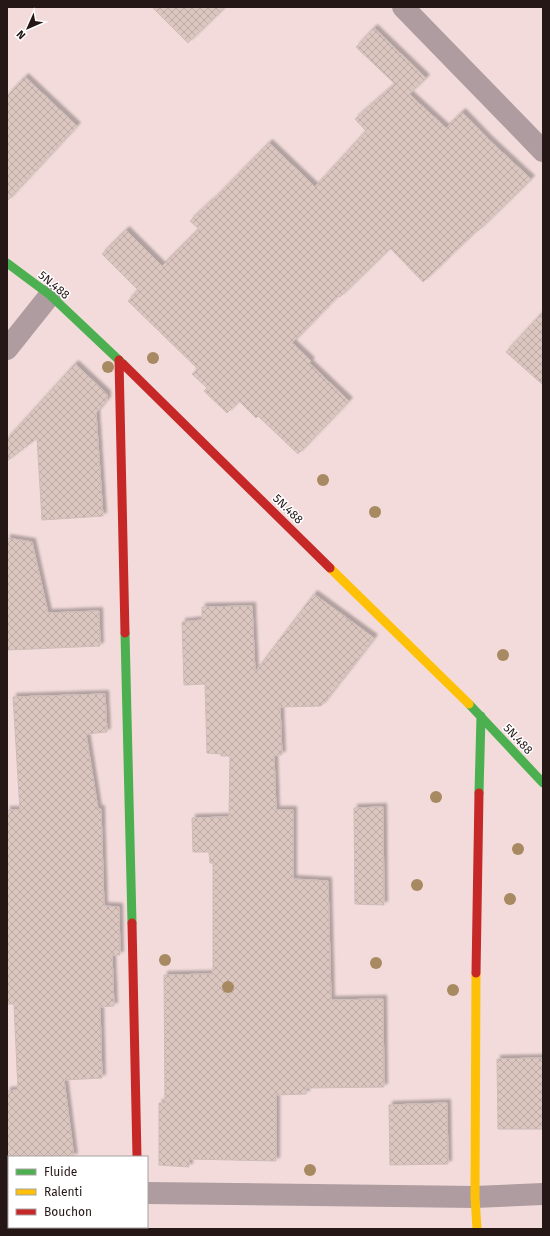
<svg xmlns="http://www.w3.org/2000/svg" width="550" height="1236" font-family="'Fira Sans',sans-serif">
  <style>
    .building { fill: url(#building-cross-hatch); stroke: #cdbcb8; filter: url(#shadow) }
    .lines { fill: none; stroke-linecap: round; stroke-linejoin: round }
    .street { stroke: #ae9ca0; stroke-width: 22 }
    .fast { stroke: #4caf50; stroke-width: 9 }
    .slow { stroke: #ffc107; stroke-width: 9 }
    .jam { stroke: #c62828; stroke-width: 9 }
    .tree { fill: #a78962 }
    .labels { text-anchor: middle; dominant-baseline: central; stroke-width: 3; stroke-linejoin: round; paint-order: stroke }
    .street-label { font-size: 12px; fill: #261717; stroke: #fff }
  </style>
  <defs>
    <pattern id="building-cross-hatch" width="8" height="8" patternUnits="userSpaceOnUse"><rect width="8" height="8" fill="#dcc6c0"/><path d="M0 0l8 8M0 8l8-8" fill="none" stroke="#bda9a4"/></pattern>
    <filter id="shadow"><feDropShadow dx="3.5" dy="-3.5" stdDeviation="1" flood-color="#0004"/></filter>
  </defs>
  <rect width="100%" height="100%" fill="#f2dbda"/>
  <path class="building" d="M 152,7 L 225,7 L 188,43 Z
    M 374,28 L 426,78 L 409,94 L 446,128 L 462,112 L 489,140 L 531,179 L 478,231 L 477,230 L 423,282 L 390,248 L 340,297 L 338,296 L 292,343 L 311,361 L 309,363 L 349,401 L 298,454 L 258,416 L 256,418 L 239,401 L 227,413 L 204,391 L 207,388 L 192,374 L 198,369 L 128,301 L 138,290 L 102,254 L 126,230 L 162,266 L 199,229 L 190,221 L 210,202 L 211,202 L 269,143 L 315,187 L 366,131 L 355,119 L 395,84 L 356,47 Z
    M 25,77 L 77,126 L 7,201 L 7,96 Z
    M 543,312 L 543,385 L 506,352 Z
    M 75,364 L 107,394 L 107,400 L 96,413 L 103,516 L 42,520 L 37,438 L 7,461 L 7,439 Z
    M 7,538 L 32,542 L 48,613 L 99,611 L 100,646 L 7,650 Z
    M 314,594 L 374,638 L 321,706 L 280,707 L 282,755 L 274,755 L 276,810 L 293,810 L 293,879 L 328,881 L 331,1000 L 383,999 L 384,1087 L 306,1088 L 306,1094 L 276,1095 L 276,1161 L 189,1159 L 189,1167 L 159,1165 L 159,1103 L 165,1103 L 164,975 L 213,974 L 213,863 L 210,863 L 209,852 L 193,852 L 192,818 L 229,817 L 230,756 L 221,756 L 221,754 L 207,753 L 205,684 L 184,685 L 182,622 L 202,620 L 202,607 L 252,606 L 255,672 Z
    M 105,694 L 107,732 L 86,734 L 98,809 L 101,809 L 104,906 L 119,907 L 120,955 L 112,955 L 114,1006 L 100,1007 L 102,1078 L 64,1080 L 74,1157 L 7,1157 L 7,1091 L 18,1090 L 14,1004 L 7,1004 L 7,810 L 20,810 L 13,697 Z
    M 383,807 L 384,905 L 355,904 L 354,808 Z
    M 543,1058 L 543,1129 L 498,1129 L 497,1059 Z
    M 447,1103 L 448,1164 L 390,1165 L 389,1105 Z"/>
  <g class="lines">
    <path class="street" d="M 403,7 L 543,151
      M 7,349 L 50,295
      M 147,1193 L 475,1197 L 543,1194
      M 7,1204 L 9,1204"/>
    <path class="fast" d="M 7,263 L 50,295 L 123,364
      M 125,633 L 132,923
      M 469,704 L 543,783
      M 479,793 L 481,716"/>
    <path class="slow" d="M 330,568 L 469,704
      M 476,973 L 475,1197 L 477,1229"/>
    <path class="jam" d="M 119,360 L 125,633
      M 123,364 L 330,568
      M 132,923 L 137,1157
      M 476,973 L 479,793"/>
  </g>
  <g class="tree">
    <circle cx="153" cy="358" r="6"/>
    <circle cx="108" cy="367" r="6"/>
    <circle cx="323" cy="480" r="6"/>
    <circle cx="375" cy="512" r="6"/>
    <circle cx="503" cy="655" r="6"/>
    <circle cx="436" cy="797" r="6"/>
    <circle cx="518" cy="849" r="6"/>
    <circle cx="417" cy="885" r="6"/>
    <circle cx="510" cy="899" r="6"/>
    <circle cx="165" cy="960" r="6"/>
    <circle cx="376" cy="963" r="6"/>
    <circle cx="228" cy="987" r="6"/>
    <circle cx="453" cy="990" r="6"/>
    <circle cx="310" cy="1170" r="6"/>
  </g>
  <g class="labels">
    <g class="street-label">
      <text transform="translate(54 285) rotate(40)">5N.488</text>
      <text transform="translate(288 509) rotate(44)">5N.488</text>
      <text transform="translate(518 739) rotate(47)">5N.488</text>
    </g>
  </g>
  <rect width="550" height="1236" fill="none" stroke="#261717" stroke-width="16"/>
  <rect x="8" y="1156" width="140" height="72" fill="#ffffff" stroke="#a8a2a2"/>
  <rect x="16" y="1169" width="20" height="6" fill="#4caf50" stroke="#a8a2a2"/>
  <text x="44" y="1176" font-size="12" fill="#261717">Fluide</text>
  <rect x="16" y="1189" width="20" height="6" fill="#ffc107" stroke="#a8a2a2"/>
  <text x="44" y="1196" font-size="12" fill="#261717">Ralenti</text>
  <rect x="16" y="1209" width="20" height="6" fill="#c62828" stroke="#a8a2a2"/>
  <text x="44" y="1216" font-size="12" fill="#261717">Bouchon</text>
  <g transform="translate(28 28) rotate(225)" stroke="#ffffff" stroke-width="3" paint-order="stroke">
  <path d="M0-3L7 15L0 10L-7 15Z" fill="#261717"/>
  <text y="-6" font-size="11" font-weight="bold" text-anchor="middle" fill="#261717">N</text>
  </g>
</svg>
